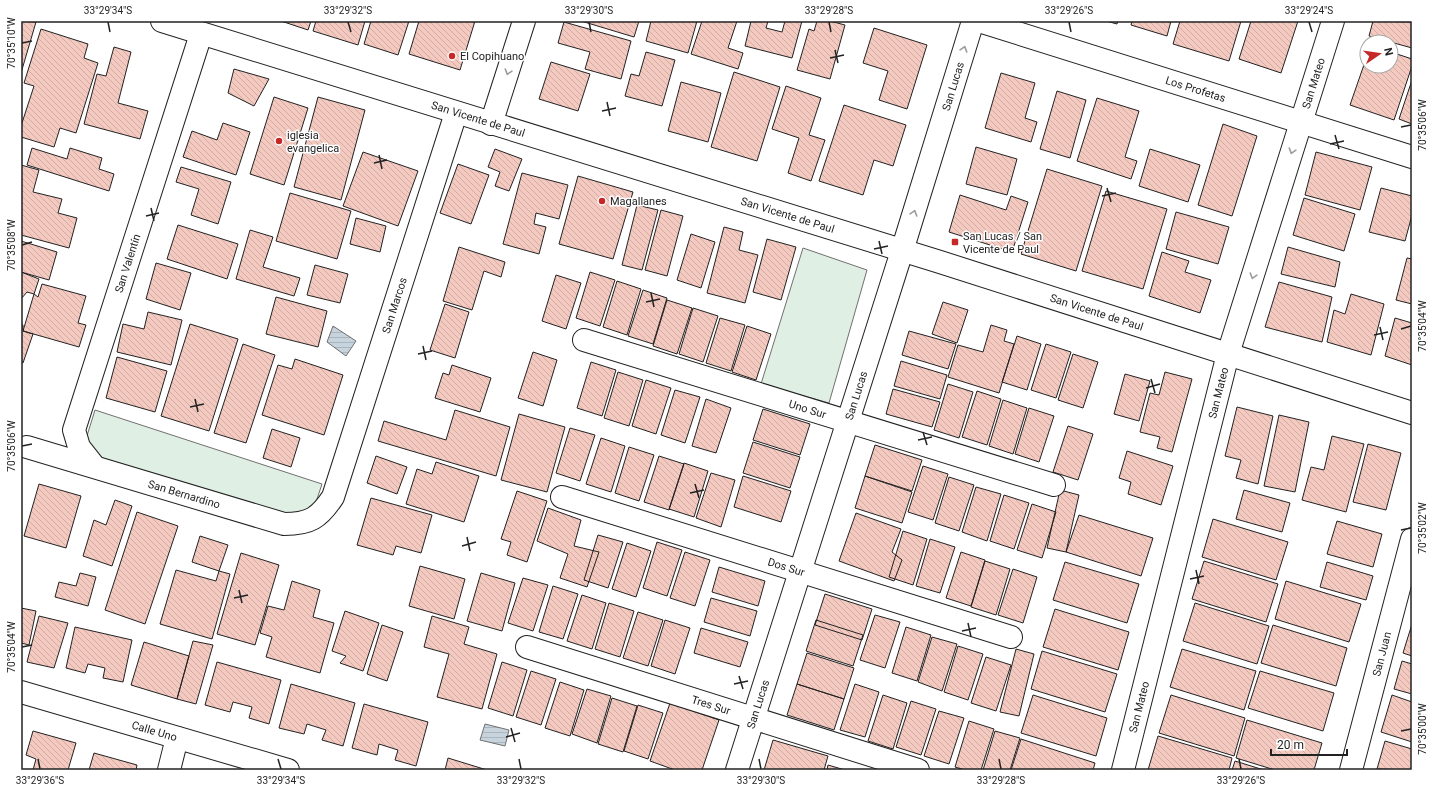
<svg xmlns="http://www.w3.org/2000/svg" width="1433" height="791" font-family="Roboto,sans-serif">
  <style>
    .grass { fill: #e0efe3; stroke: #6f6f6f }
    .water { fill: url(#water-rules); stroke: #6f6f6f }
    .building { fill: url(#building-back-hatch); stroke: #222 }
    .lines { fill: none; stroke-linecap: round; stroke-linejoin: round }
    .minor-casing { stroke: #222; stroke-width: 24 }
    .minor { stroke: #fff; stroke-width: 22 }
    .oneway { stroke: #9c9c9c }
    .ticks { fill: none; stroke: #222; stroke-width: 1.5 }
    .poi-dot { fill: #c62828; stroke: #fff; stroke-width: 1.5 }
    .labels { text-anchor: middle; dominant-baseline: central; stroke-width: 3; stroke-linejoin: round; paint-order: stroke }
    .poi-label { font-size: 11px; fill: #222; stroke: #fff; text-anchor: start }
    .street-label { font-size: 11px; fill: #222; stroke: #fff }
    .neatline { fill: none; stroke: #222; stroke-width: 1.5 }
    .ticks-label { font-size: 10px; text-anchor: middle; fill: #222 }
  </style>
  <defs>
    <pattern id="water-rules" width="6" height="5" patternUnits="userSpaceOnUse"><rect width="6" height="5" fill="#c7d3dd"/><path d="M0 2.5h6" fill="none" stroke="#abb5bd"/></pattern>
    <pattern id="building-back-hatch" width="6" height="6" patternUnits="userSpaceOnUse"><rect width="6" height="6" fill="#f3c9c0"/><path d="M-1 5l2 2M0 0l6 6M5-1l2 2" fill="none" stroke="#d0aca5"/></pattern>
  </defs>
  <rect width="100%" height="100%" fill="#fff"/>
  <path class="grass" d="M 803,248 L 867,270 L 829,403 L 761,384 Z
    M 95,410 L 322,484 L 315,505 L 301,519 L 100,461 L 86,439 Z"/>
  <path class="water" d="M 333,326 L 356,341 L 346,356 L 327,342 Z
    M 485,724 L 509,730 L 505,746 L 480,740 Z"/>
  <path class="building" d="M 21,21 L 36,22 L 21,73 Z
    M 281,21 L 311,21 L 308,30 Z
    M 316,21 L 365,21 L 358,45 L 313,31 Z
    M 371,21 L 409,21 L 398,55 L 364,44 Z
    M 419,21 L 475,21 L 460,70 L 409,54 Z
    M 581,21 L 639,21 L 634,37 Z
    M 651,21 L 697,21 L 688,53 L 646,41 Z
    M 702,21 L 737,21 L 728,48 L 743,53 L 738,69 L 691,54 Z
    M 751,21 L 768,21 L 766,28 L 782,32 L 785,21 L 802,21 L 792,58 L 745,46 Z
    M 817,21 L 830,21 L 845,25 L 830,79 L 797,70 L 809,29 L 814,31 Z
    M 1106,21 L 1118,21 L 1117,24 Z
    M 1132,21 L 1171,21 L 1167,36 L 1131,25 Z
    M 1180,21 L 1241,21 L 1229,61 L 1173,44 Z
    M 1251,21 L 1298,21 L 1281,73 L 1239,59 Z
    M 1373,21 L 1412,22 L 1412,48 L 1369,36 Z
    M 564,22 L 631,41 L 621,79 L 585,69 L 590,52 L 558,43 Z
    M 874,28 L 927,45 L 907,109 L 879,100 L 888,71 L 863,63 Z
    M 41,29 L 88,44 L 84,58 L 98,63 L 76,133 L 60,128 L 54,147 L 21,137 L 21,126 L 34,86 L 24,83 Z
    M 114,47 L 131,52 L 118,103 L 148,111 L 140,139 L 84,124 L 97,74 L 106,76 Z
    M 646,52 L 675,60 L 662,106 L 625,96 L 631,74 L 639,76 Z
    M 1391,52 L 1412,59 L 1412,66 L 1394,120 L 1350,105 L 1367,56 L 1367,66 L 1391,66 Z
    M 551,62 L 590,74 L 578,111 L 539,99 Z
    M 234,69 L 269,79 L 254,106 L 228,93 Z
    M 734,72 L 780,87 L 757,161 L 711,147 Z
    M 1001,73 L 1035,83 L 1025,118 L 1037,122 L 1031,142 L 985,128 Z
    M 1412,80 L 1412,124 L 1399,119 Z
    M 681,82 L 721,93 L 708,142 L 668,131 Z
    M 786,86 L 821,98 L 809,135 L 825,140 L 811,181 L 788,173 L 799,138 L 772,129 Z
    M 1057,91 L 1086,100 L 1070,158 L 1040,149 Z
    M 274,97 L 308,108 L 284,185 L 250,174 Z
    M 318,97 L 365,110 L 341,200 L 294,187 Z
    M 1097,98 L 1139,111 L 1125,157 L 1137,161 L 1131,179 L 1077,161 Z
    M 844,105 L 906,125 L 893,166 L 874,160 L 863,195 L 819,181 Z
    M 223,123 L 250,132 L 236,175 L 183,157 L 192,131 L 217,140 Z
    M 1223,124 L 1257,136 L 1232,216 L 1198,205 Z
    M 976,147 L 1017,159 L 1007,195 L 966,184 Z
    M 32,148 L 67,159 L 70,148 L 102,158 L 99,169 L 114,174 L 109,191 L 27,165 Z
    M 495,149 L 522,159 L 509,191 L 495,186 L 500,172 L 488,167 Z
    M 1150,149 L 1200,165 L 1188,202 L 1139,186 Z
    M 363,152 L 418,171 L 398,226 L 343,206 Z
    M 1316,152 L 1372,167 L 1360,210 L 1305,195 Z
    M 458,164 L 489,175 L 471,224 L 440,213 Z
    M 21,165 L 39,170 L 33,192 L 62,199 L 58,213 L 77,218 L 69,248 L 21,235 Z
    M 181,167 L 231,182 L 218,224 L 191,215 L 199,189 L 176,182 Z
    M 1047,169 L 1102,186 L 1076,271 L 1021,254 Z
    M 522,173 L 568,185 L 559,219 L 536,213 L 534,224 L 546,227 L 539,254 L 503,244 Z
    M 578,176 L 633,192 L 613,259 L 559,244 Z
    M 1381,188 L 1412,196 L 1412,215 L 1405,241 L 1369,232 Z
    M 1106,191 L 1167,209 L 1143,289 L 1082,271 Z
    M 290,193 L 351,211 L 337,259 L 276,241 Z
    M 960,195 L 1006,210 L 1011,196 L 1028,202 L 1012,252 L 949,232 Z
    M 1304,198 L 1355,214 L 1344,251 L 1293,235 Z
    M 637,205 L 658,210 L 642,270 L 622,265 Z
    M 661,210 L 683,216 L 667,276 L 645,270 Z
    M 1176,212 L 1229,227 L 1218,264 L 1166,249 Z
    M 356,218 L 386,226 L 380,252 L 350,244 Z
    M 178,225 L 238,244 L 227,279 L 167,259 Z
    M 724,227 L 743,232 L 739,250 L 758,255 L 745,303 L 707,293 Z
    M 250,230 L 273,237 L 263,267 L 300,278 L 294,296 L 236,279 Z
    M 691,234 L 715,242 L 701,288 L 677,280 Z
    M 767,239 L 796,247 L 781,300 L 753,292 Z
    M 21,241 L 57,252 L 49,280 L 21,272 Z
    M 459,247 L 505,262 L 501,277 L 484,271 L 472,310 L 443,301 Z
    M 1288,247 L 1340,262 L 1335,287 L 1281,274 Z
    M 1162,252 L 1189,261 L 1185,272 L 1211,280 L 1200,313 L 1149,296 Z
    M 1407,258 L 1412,259 L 1412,304 L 1396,300 Z
    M 156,263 L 191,273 L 180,310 L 146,299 Z
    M 315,265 L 348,274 L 340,303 L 307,295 Z
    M 21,272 L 39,279 L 34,294 L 27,292 L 21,299 Z
    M 590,272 L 615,280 L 600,326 L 576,318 Z
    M 556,275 L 581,283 L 566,329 L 542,321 Z
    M 617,281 L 641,289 L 627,335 L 603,327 Z
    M 1279,282 L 1332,297 L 1322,342 L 1265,327 Z
    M 42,284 L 86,296 L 78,323 L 86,325 L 79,347 L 23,331 L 34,294 L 38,297 Z
    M 643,290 L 667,298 L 653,344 L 628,336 Z
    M 1351,294 L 1384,304 L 1371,355 L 1327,342 L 1334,310 L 1345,314 Z
    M 276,297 L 327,311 L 318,347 L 266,334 Z
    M 667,300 L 692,308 L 677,354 L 653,346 Z
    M 943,302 L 968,310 L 957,343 L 932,334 Z
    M 445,304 L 469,312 L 455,358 L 430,350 Z
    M 693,308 L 718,316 L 703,362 L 679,354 Z
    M 148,312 L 182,320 L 171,365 L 117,352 L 123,324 L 144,329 Z
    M 720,318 L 745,325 L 731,371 L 706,363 Z
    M 1395,318 L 1412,323 L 1412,365 L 1385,356 Z
    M 21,324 L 23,325 L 23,331 L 33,334 L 23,363 L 21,362 Z
    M 190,324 L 238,339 L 209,431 L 161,416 Z
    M 991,325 L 1007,330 L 1004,341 L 1014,344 L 999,393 L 948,377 L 958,345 L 983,352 Z
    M 747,326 L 771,334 L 756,380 L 732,372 Z
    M 909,331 L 956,344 L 948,369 L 902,355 Z
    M 1017,336 L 1041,344 L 1027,390 L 1002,382 Z
    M 243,344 L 275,355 L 246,443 L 214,433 Z
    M 1046,344 L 1071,352 L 1056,398 L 1031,390 Z
    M 533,352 L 557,360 L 543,406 L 518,398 Z
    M 1073,354 L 1098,362 L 1083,408 L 1058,400 Z
    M 117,357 L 167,371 L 155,412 L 106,398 Z
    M 295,359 L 343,375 L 324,435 L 262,415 L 278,365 L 292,369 Z
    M 901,361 L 947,375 L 940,399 L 894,386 Z
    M 591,362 L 616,370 L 602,416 L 577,408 Z
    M 452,365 L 491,378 L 480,412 L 435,398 L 443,373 L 449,375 Z
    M 618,372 L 643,380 L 629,426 L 604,418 Z
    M 1165,372 L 1192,379 L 1172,452 L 1157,448 L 1160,437 L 1140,432 L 1150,393 L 1159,395 Z
    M 1125,374 L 1150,381 L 1139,421 L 1114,414 Z
    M 646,380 L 671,388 L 656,434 L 632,426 Z
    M 948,384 L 973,392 L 959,438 L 934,430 Z
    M 893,389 L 940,402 L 932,427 L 886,414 Z
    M 675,390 L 700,397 L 685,443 L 661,435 Z
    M 977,391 L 1001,399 L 987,445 L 962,437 Z
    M 706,399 L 731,408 L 716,453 L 692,446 Z
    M 1003,400 L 1027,408 L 1013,454 L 989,446 Z
    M 1237,407 L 1273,416 L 1258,484 L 1236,478 L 1241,460 L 1225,456 Z
    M 1029,408 L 1054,416 L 1039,462 L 1015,454 Z
    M 763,409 L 810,424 L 800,455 L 753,440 Z
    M 455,410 L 510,427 L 496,476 L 378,441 L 384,421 L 446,440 Z
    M 519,414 L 565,427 L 547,492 L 501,480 Z
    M 1279,415 L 1309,422 L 1295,492 L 1264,486 Z
    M 1068,426 L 1093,434 L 1078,480 L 1053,472 Z
    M 570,428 L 595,435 L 580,481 L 556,473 Z
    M 272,429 L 300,438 L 291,467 L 263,458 Z
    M 1332,436 L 1364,444 L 1346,512 L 1302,500 L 1311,467 L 1324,470 Z
    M 601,438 L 625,446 L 611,492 L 586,484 Z
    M 753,442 L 800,457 L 790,488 L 743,473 Z
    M 1368,444 L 1401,453 L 1386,510 L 1353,502 Z
    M 875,445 L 922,460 L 912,491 L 865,476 Z
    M 629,447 L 654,455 L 639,501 L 615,493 Z
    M 1127,451 L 1173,466 L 1161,505 L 1128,494 L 1131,482 L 1119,478 Z
    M 376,456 L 407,467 L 397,494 L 367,483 Z
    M 659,456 L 684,464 L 669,510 L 644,502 Z
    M 436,462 L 479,476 L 464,522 L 406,504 L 417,469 L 432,474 Z
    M 684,463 L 708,471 L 694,517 L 669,509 Z
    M 923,466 L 948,474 L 933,520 L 908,512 Z
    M 711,473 L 735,480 L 721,527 L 696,518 Z
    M 743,476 L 791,491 L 781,522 L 734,507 Z
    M 865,476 L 912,492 L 902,523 L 855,508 Z
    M 949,477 L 974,485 L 959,531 L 935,523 Z
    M 39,484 L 81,496 L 66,548 L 24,536 Z
    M 976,487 L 1001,494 L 987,541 L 962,532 Z
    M 1060,490 L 1079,495 L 1066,552 L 1047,548 Z
    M 1244,490 L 1290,503 L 1282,532 L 1236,519 Z
    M 517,491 L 547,501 L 527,562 L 507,555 L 511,542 L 501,539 Z
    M 1004,495 L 1029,503 L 1014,549 L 990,541 Z
    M 371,498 L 432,515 L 421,553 L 396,546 L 393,555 L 357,545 Z
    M 115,500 L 132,506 L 112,566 L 83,556 L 94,520 L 106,525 Z
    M 1032,504 L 1056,512 L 1042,558 L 1017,550 Z
    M 548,508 L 581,520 L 574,546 L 599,552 L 587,587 L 560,578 L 568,554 L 537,541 Z
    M 137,512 L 178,526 L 145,624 L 105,610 Z
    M 856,513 L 901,529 L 892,552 L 902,560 L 894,581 L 839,561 Z
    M 1079,515 L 1153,538 L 1141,576 L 1066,552 Z
    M 1213,519 L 1288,542 L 1276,580 L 1202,557 Z
    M 1337,521 L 1382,534 L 1373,567 L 1327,554 Z
    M 903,531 L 927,539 L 913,585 L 889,577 Z
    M 598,535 L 623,542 L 608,588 L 584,580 Z
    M 200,536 L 228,545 L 219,571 L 192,562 Z
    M 930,539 L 955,547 L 940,593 L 916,586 Z
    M 657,542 L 682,550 L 667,596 L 643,588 Z
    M 627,543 L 651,551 L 636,597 L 612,589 Z
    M 685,552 L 710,560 L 695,606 L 670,598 Z
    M 961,552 L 985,560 L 971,606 L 946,598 Z
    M 241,553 L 279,565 L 255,645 L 217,634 Z
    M 985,561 L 1010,569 L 996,615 L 971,607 Z
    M 1204,561 L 1278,584 L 1266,622 L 1192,599 Z
    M 1065,562 L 1139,584 L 1127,623 L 1053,600 Z
    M 1327,562 L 1373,576 L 1366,600 L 1320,587 Z
    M 420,566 L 465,579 L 454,619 L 409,606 Z
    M 719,567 L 765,581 L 758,606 L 712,592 Z
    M 1013,569 L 1037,577 L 1023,623 L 998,615 Z
    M 176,570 L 216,581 L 219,571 L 230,574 L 212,639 L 160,624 Z
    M 80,573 L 96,577 L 88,606 L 55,597 L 59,582 L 76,586 Z
    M 481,573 L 515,583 L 502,631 L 467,621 Z
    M 523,578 L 548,585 L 533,631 L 508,623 Z
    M 292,581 L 320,590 L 313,617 L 334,623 L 320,673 L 266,657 L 272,637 L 260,633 L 268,606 L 284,610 Z
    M 1286,581 L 1361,604 L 1349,642 L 1275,619 Z
    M 553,586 L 578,594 L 563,639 L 539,632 Z
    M 825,594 L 872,609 L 862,640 L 815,625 Z
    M 582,595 L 606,603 L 592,649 L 567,641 Z
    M 711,598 L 757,611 L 750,636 L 704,622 Z
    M 609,603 L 634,611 L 620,657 L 595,649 Z
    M 1195,603 L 1269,626 L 1257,664 L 1183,641 Z
    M 21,608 L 36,611 L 29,645 L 21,643 Z
    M 1055,609 L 1129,632 L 1118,670 L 1043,647 Z
    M 345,611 L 379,623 L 363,671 L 340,663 L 346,656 L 332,651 Z
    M 638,612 L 663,620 L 648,666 L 623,658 Z
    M 875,615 L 900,622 L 885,668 L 860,660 Z
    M 39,616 L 68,623 L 54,668 L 27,662 Z
    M 432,616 L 469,627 L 464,644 L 497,654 L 482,709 L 437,697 L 449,654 L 424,647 Z
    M 665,620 L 690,628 L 675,674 L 651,666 Z
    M 816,620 L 863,635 L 853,666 L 806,651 Z
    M 1412,624 L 1412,656 L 1403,653 Z
    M 382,625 L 403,632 L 387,681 L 367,674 Z
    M 1273,625 L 1347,648 L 1336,686 L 1261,663 Z
    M 75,627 L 132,640 L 123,682 L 103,678 L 105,668 L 88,664 L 85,673 L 66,668 Z
    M 906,627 L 931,635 L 917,681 L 892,673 Z
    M 701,628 L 748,642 L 740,667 L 694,653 Z
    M 932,637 L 957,644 L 942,691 L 918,682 Z
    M 193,641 L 213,645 L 196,704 L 177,699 Z
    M 144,642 L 189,656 L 177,699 L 131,685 Z
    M 958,646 L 983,654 L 968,700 L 944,692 Z
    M 1016,649 L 1034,654 L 1019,716 L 1000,712 Z
    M 1182,649 L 1256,671 L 1244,710 L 1170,687 Z
    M 1042,651 L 1117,674 L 1105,712 L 1031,689 Z
    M 807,653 L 854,668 L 844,699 L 797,684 Z
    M 986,657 L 1011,665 L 996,711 L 971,703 Z
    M 1402,661 L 1412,664 L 1412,694 L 1394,689 Z
    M 217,662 L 281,680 L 269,724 L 249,718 L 252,707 L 233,702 L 230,712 L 205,705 Z
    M 502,662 L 527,670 L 513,716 L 488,708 Z
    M 531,671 L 556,679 L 541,725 L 516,717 Z
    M 1260,671 L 1334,693 L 1323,731 L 1248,708 Z
    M 560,682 L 584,690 L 570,736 L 545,728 Z
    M 291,684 L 355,703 L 343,746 L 322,740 L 326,730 L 307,724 L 304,734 L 279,728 Z
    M 797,684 L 844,699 L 834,730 L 787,715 Z
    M 855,684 L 879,692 L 865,737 L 840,730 Z
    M 587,689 L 611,696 L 597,743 L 572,734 Z
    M 883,695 L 907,703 L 893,749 L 868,741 Z
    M 1033,695 L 1107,718 L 1096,756 L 1021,733 Z
    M 1171,695 L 1245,718 L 1234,756 L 1159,733 Z
    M 1392,695 L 1412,702 L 1412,742 L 1381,732 Z
    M 612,698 L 637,706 L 623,752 L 598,744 Z
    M 911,701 L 936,709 L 921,755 L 896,747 Z
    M 670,703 L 719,720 L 702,770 L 675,770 L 650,761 Z
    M 364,704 L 428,722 L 416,766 L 395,760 L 398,750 L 379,744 L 377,755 L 352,748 Z
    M 638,705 L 663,713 L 648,759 L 624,751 Z
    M 939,711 L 964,718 L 949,764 L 924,756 Z
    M 1247,720 L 1322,743 L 1314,770 L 1275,770 L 1236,758 Z
    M 969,721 L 994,729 L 981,770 L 965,770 L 955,767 Z
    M 33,731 L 76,743 L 68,770 L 33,770 L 36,759 L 26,755 Z
    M 995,731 L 1020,738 L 1010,770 L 983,770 Z
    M 1158,736 L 1232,758 L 1229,770 L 1148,770 Z
    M 1021,739 L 1095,763 L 1093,770 L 1011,770 Z
    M 773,740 L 828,756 L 824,770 L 764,770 Z
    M 1385,741 L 1412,749 L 1412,770 L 1377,769 Z
    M 94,753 L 137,765 L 136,770 L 89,770 Z
    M 448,758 L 487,770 L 445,770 Z
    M 1235,761 L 1264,770 L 1232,770 Z
    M 828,765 L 845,770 L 827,770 Z"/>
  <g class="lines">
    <g class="minor-casing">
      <g id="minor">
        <path id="s1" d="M 162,21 L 940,262 L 1412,413"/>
        <path id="s2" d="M 979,21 L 1412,157"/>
        <path d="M 491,124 L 524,21"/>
        <path id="s3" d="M 584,340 L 1054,485"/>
        <path id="s4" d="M 27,447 L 284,524 C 310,524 319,518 333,497 L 456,113"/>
        <path id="s5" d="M 94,466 L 79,447 L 74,430 L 201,34"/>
        <path id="s6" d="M 562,497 L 1011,637"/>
        <path id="s7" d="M 527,647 L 918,770"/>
        <path id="s8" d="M 21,692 L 288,770"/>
        <path d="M 169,770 L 177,738"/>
        <path id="s9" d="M 737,770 L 902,251 L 973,21"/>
        <path id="s10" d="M 1123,770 L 1228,354 L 1333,21"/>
        <path id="s11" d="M 1351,770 L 1412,539"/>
      </g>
    </g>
    <use href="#minor" class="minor"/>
  </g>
  <defs><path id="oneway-chevron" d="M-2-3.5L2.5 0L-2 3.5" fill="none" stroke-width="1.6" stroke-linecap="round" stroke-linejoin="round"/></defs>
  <g class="oneway">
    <use href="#oneway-chevron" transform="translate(964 49) rotate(-73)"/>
    <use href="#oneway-chevron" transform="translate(508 72) rotate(107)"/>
    <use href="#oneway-chevron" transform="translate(1292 151) rotate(107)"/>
    <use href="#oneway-chevron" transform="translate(914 213) rotate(-73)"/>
    <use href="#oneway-chevron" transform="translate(1253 276) rotate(107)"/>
  </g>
  <path class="ticks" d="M 108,22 L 110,32M 348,22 L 351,32M 589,22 L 591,32M 829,22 L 831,32M 1069,22 L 1071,32M 1309,22 L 1312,32M 22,43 L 32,41M 835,50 L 838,63M 830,58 L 844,55M 607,102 L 610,116M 602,111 L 616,108M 1401,127 L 1411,125M 1335,135 L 1339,149M 1330,144 L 1344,141M 379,155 L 382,169M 374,163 L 387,160M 1107,188 L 1111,202M 1102,196 L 1116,193M 151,208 L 154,221M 146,216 L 159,213M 879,241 L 882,254M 22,245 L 32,242M 874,249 L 888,246M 651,293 L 654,307M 646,302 L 660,299M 1380,327 L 1383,340M 1401,329 L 1411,326M 1374,335 L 1388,332M 423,346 L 426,360M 418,354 L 432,351M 1151,379 L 1155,393M 1146,388 L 1160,384M 195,399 L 198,412M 190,407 L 204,404M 923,432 L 927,445M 918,440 L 932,437M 22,446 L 32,444M 695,484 L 699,498M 690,493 L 704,490M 1401,530 L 1411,528M 467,537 L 470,551M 462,546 L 476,542M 1196,570 L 1199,584M 1190,579 L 1204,576M 239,590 L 242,603M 234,598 L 248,595M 968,623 L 971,637M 962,631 L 976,628M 22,647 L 32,645M 739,676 L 743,689M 734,684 L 748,681M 511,728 L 515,742M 1401,731 L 1411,729M 506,737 L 520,733M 38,759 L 40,769M 278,759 L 281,769M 519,759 L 521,769M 759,759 L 761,769M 999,759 L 1001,769M 1239,759 L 1241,769"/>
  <g class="poi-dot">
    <circle cx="452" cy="56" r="4"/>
    <circle cx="279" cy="141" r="4"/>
    <circle cx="602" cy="201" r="4"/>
    <rect x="951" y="238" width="8" height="8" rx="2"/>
  </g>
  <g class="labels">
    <g class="poi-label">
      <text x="460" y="56">El Copihuano</text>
      <text x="287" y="135">iglesia<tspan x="287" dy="13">evangelica</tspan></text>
      <text x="610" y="201">Magallanes</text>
      <text x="963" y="236">San Lucas / San<tspan x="963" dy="13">Vicente de Paul</tspan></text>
    </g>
    <g class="street-label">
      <text stroke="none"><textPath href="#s10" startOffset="713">San Mateo</textPath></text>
      <text stroke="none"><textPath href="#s9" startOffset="717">San Lucas</textPath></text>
      <text stroke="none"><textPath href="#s2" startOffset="227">Los Profetas</textPath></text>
      <text stroke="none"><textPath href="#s1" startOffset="331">San Vicente de Paul</textPath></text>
      <text stroke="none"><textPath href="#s1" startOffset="655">San Vicente de Paul</textPath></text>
      <text stroke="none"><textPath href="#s5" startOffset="217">San Valentín</textPath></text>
      <text stroke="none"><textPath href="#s4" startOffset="529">San Marcos</textPath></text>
      <text stroke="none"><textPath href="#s1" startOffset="979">San Vicente de Paul</textPath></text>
      <text stroke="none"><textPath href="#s10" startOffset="389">San Mateo</textPath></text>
      <text stroke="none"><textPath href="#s9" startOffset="393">San Lucas</textPath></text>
      <text stroke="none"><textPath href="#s3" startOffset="234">Uno Sur</textPath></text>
      <text stroke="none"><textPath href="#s4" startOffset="164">San Bernardino</textPath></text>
      <text stroke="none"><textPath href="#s6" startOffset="235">Dos Sur</textPath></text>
      <text stroke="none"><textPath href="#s11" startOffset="120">San Juan</textPath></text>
      <text stroke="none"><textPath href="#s7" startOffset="193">Tres Sur</textPath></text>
      <text stroke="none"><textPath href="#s9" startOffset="69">San Lucas</textPath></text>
      <text stroke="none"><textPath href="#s10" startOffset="65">San Mateo</textPath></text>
      <text stroke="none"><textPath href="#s8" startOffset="139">Calle Uno</textPath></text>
    </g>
  </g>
  <rect width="1433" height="791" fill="none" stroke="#ffffff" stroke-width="44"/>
  <g transform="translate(1379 54) rotate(77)"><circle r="19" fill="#ffffff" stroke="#a7a7a7"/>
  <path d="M0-3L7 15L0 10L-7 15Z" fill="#c62828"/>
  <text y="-6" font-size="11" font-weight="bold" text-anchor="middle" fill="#222222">N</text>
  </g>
  <path d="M1271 749v6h76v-6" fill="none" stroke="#222222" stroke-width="2"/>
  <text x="1277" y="749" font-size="12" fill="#222222" stroke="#ffffff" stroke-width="3" paint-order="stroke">20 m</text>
  <rect x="22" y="22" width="1389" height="747" class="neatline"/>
  <g class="ticks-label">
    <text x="108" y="14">33°29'34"S</text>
    <text x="348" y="14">33°29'32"S</text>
    <text x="589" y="14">33°29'30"S</text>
    <text x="829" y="14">33°29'28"S</text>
    <text x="1069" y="14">33°29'26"S</text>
    <text x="1309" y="14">33°29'24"S</text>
    <text transform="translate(11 43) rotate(-90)" y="4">70°35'10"W</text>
    <text transform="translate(1422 125) rotate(-90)" y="4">70°35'06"W</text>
    <text transform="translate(11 245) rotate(-90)" y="4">70°35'08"W</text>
    <text transform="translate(1422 326) rotate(-90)" y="4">70°35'04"W</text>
    <text transform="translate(11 446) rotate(-90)" y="4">70°35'06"W</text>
    <text transform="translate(1422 528) rotate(-90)" y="4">70°35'02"W</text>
    <text transform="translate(11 647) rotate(-90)" y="4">70°35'04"W</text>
    <text transform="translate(1422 729) rotate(-90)" y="4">70°35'00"W</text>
    <text x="40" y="784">33°29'36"S</text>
    <text x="281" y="784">33°29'34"S</text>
    <text x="521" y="784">33°29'32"S</text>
    <text x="761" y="784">33°29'30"S</text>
    <text x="1001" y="784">33°29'28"S</text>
    <text x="1241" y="784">33°29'26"S</text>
  </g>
</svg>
